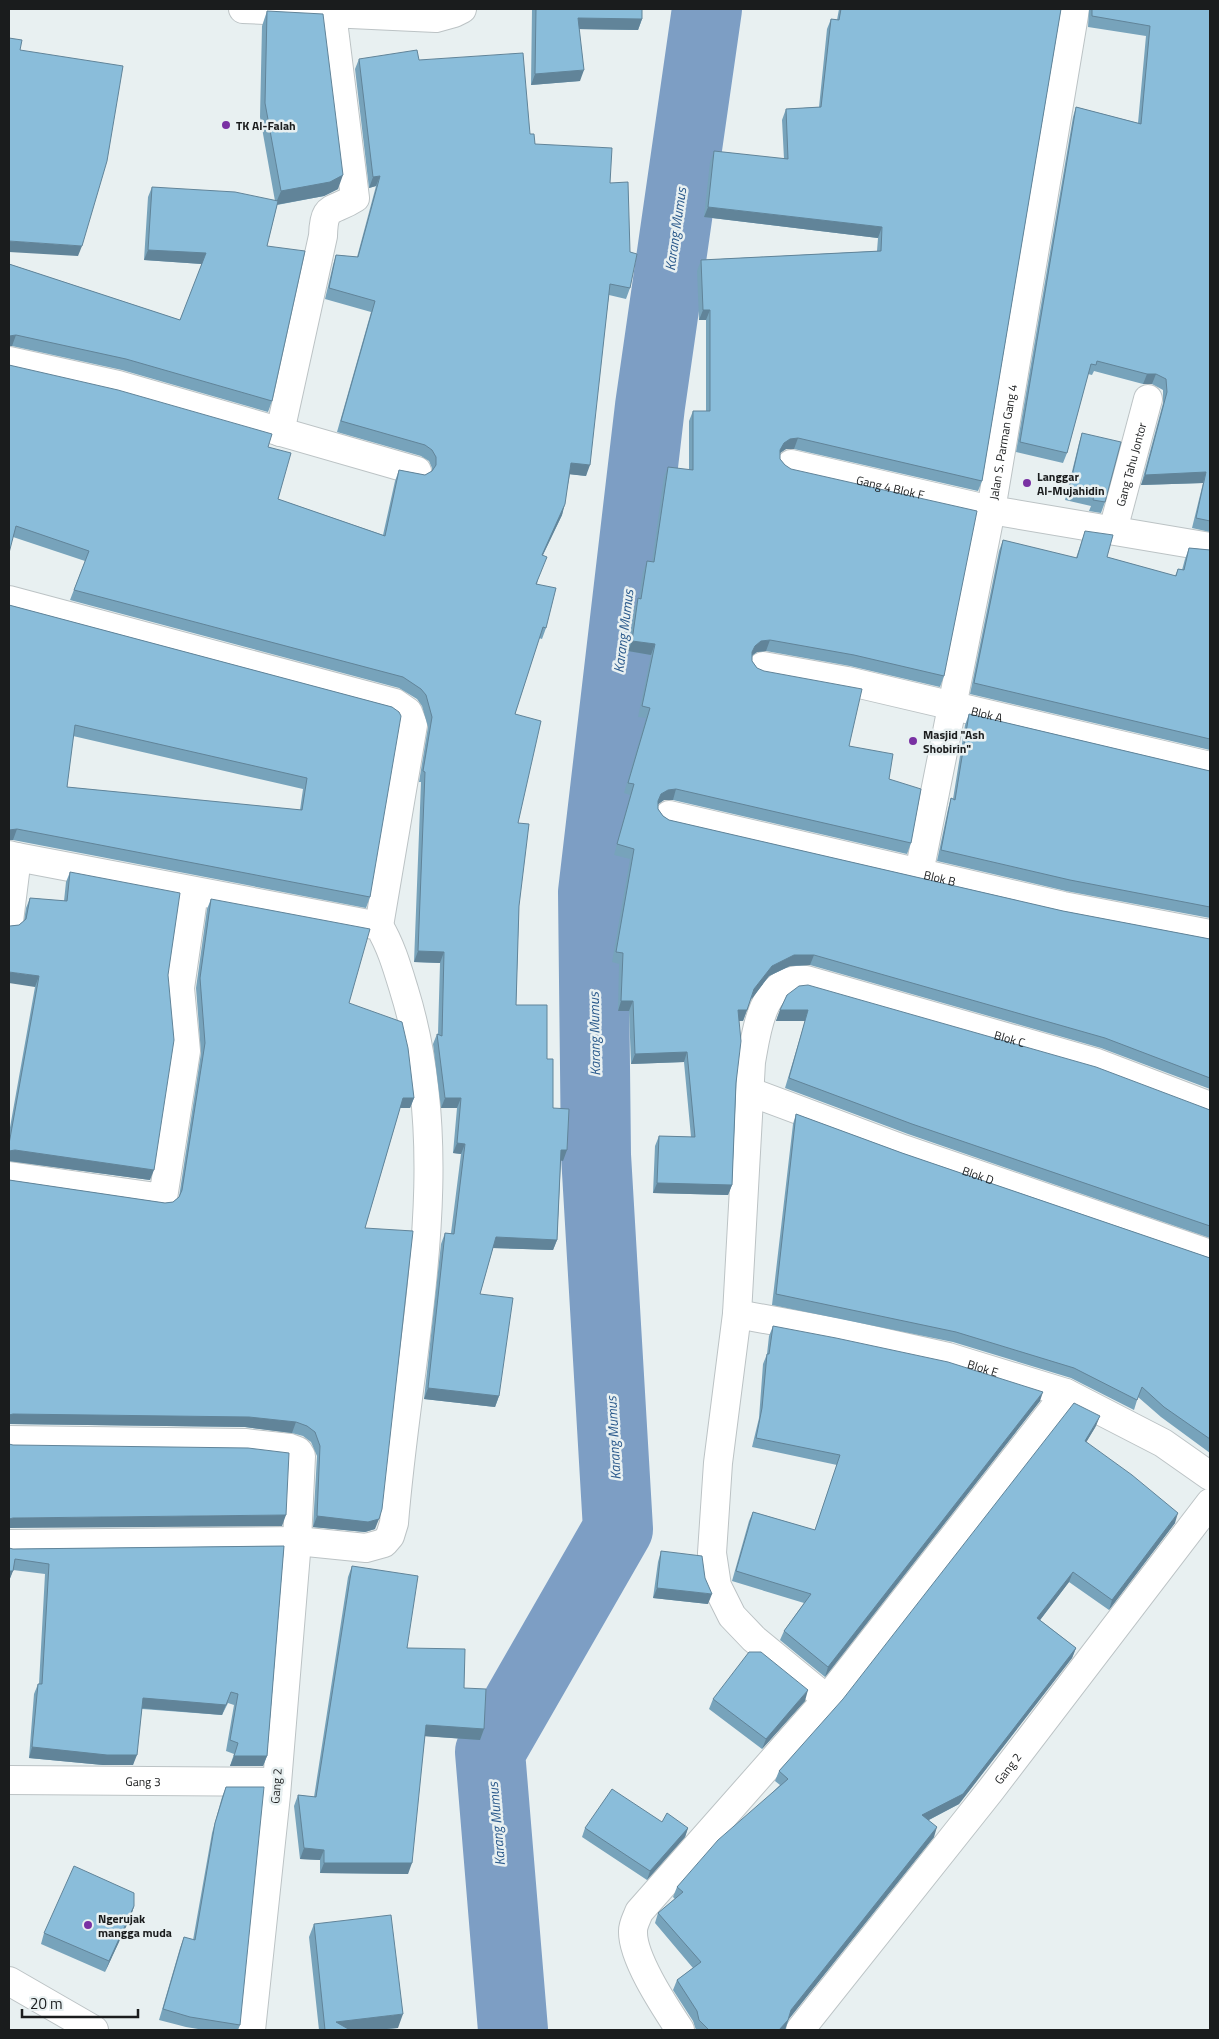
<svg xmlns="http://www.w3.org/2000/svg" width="1219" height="2039" font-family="'Titillium Web',sans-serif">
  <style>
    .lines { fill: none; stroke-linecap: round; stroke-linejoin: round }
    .river { stroke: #7d9ec4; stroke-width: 70 }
    .street-casing { stroke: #bcc3c5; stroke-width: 30 }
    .secondary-casing { stroke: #bcc3c5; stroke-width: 30 }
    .street { stroke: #fff; stroke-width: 28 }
    .secondary { stroke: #fff; stroke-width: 28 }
    .wall { fill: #77a3bb; fill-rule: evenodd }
    .shaded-wall { fill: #618499 }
    .building { fill: #8abdda; stroke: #618499; fill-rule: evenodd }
    .poi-dot { fill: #7931a3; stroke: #e8f0f1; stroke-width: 2 }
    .labels { text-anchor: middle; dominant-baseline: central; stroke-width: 5; stroke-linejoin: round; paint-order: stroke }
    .poi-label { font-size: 12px; font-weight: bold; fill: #1a1c1d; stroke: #e8f0f1; text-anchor: start }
    .street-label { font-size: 12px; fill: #1a1c1d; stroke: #e8f0f1 }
    .water-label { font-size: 14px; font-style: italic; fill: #2b5a8c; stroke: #e8f0f1 }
  </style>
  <rect width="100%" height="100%" fill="#e8f0f1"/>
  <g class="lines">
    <path class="river" d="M 513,2030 L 490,1752 L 618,1529 L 596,1155 L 593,892 L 650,406 L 707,9"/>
    <g class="street-casing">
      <g id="street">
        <path d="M 243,9 L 436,18 L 454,13 L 462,9"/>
        <path d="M 9,361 L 118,385 L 417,471"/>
        <path d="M 280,432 L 323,236 C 324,203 332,213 355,198 L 332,13"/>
        <path id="s1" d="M 791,464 L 991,510 L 1210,547"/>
        <path id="s2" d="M 1113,530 L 1148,399"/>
        <path d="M 9,600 L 395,703 L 408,712 L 413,725 L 379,926"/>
        <path id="s3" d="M 763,666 L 847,681 L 1210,766"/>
        <path id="s4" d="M 669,815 L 1063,906 L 1210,934"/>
        <path d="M 9,855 L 17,857 L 9,921"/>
        <path id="s5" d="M 919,873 L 991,510 L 1075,9"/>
        <path id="s6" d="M 748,1091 L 903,1149 L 1210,1254"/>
        <path d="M 9,1176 L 163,1198 L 186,1051 L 180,988 L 194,892"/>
        <path id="s7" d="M 737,1314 L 836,1332 L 948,1357 L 1066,1393 L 1163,1443 L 1210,1476"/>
        <path d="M 9,1440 L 245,1443 L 290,1448 L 298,1451 L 301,1456 L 297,1541 L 276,1795 L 251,2030"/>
        <path d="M 9,1544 L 297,1541 L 366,1548 L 384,1543 L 390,1536 L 394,1523 C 408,1347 458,1163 404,990 C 397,967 391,946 379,926 L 17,857"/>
        <path id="s8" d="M 827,1699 L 754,1639 L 732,1616 L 717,1586 L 712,1553 L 718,1463 L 737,1314 L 751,1062 C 757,1029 762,977 806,980 L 1097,1063 L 1210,1106"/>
        <path id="s9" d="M 9,1780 L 276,1782"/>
        <path d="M 680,2030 C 665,2007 632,1958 633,1931 C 633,1924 637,1918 639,1912 L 827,1699 L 1066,1393"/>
        <path id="s10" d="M 800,2030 L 990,1791 L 1210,1503"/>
      </g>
    </g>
    <g class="secondary-casing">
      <path id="secondary" d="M 9,1981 L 94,2030"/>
    </g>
    <use href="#street" class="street"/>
    <use href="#secondary" class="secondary"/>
  </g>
  <path class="wall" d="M 532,9 L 642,9 L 642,19 L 638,30 L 579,29 L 580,81 L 531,85 Z
    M 839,9 L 1061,9 L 982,481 L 978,491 L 794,449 L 786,449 L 780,453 L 780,459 L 785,465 L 944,676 L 940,687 L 850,666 L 766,651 L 757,652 L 752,656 L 752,661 L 757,668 L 849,746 L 889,779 L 911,843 L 907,854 L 673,800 L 664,800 L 658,804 L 658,809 L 663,816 L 669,820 L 1063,911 L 1210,939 L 1210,1089 L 1101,1048 L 810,965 L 790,966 L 769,976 L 751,999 L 743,1021 L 739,1021 L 732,1185 L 728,1195 L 653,1193 L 655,1146 L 659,1136 L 691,1137 L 684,1062 L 631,1064 L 629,1011 L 618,1011 L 619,964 L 612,962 L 630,859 L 614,855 L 630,795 L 624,793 L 646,718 L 638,717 L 651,655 L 628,651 L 634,609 L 638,598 L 639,598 L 643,572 L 647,561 L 652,562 L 664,477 L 668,467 L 689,470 L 689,421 L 693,411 L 706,411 L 706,320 L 699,320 L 697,271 L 701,260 L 877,251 L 878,238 L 704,217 L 710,162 L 714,151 L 784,159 L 782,120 L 786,109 L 819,107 L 827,29 L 831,19 L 837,20 Z
    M 1089,9 L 1210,9 L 1210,532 L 1192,528 L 1203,483 L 1141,485 L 1163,403 L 1163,390 L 1152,384 L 1143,384 L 1094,371 L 1092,375 L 1088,374 L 1067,453 L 1063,463 L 1016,452 L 1073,117 L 1076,107 L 1138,123 L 1146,36 L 1088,27 Z
    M 267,11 L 338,189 L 324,196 L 277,205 L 267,246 L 272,401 L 268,412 L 122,370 L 12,346 L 9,264 L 180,320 L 202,264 L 144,260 L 148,197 L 152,187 L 275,201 L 260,117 L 262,26 Z
    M 359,59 L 419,60 L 530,134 L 535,144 L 610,183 L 630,288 L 626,299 L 609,295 L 586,476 L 570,474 L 562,515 L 543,555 L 537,584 L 546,628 L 542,639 L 539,638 L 515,714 L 519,906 L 516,1005 L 547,1059 L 553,1108 L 563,1161 L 561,1160 L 557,1240 L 553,1250 L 493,1248 L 480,1294 L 499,1396 L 495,1407 L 424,1399 L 441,1244 L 445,1233 L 451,1233 L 461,1154 L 453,1153 L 457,1108 L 441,1108 L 433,1044 L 437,1034 L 438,1034 L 440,963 L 414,962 L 421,782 L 419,782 L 428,727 L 422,706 L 417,699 L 399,688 L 70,600 L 85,561 L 13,537 L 9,365 L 268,447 L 278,499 L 383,535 L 395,481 L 399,470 L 425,475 L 432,471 L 432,468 L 429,461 L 421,456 L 337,432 L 371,312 L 325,299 L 333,265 L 336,255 L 357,257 L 376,186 L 369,188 L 355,69 Z
    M 1082,433 L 1105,502 L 1101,513 L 1089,511 L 1091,506 L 1065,500 L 1079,443 Z
    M 1085,531 L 1107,557 L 1175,576 L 1178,569 L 1182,570 L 1185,559 L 1189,548 L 1210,550 L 1210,750 L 970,694 L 999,551 L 1003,540 L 1076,558 Z
    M 9,605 L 392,707 L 370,897 L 366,908 L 13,840 L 9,840 ZM 73,736 L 303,789 L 300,810 L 67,787 Z
    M 969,714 L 1210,771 L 1210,918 L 1066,891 L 937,861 L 948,809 L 951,798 L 953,799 L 965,725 Z
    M 70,872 L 168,975 L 150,1180 L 9,1161 L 9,1133 L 35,987 L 10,926 L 19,925 L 24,921 L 26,908 L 30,898 L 64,901 L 66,882 Z
    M 211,899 L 349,1003 L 414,1098 L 410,1108 L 400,1108 L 365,1228 L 375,1529 L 365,1532 L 313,1527 L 317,1456 L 311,1442 L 303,1436 L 292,1433 L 245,1427 L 9,1424 L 9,1180 L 165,1203 L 173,1202 L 179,1197 L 201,1053 L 196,988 L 207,909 Z
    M 787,995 L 1210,1110 L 1210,1238 L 908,1134 L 785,1088 L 805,1021 L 776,1021 L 780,1010 Z
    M 796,1114 L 902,1153 L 1210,1258 L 1210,1453 L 1161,1417 L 1138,1397 L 1134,1410 L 1071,1378 L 953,1342 L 772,1305 L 793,1124 Z
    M 773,1326 L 1040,1401 L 825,1677 L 780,1640 L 784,1631 L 804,1603 L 732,1581 L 749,1521 L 753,1512 L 815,1530 L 837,1465 L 752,1447 L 759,1418 L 763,1364 L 767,1354 L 769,1336 Z
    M 1096,1426 L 1086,1442 L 1175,1523 L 1109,1610 L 1069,1582 L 1040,1620 L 1076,1648 L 1072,1658 L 959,1804 L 929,1820 L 934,1837 L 789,2019 L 785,2030 L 696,2030 L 693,2021 L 673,1990 L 677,1980 L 693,1968 L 655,1923 L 658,1913 L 675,1899 L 673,1897 L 677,1887 L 780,1785 L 775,1781 L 779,1771 Z
    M 284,1546 L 267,1756 L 263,1766 L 230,1766 L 234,1754 L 226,1751 L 234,1705 L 228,1703 L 222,1715 L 142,1709 L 133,1765 L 103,1765 L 29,1758 L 34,1694 L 38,1684 L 39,1684 L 45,1574 L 13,1570 L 9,1581 L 13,1549 Z
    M 661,1551 L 708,1604 L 653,1598 L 658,1562 Z
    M 352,1566 L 407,1648 L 464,1688 L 484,1729 L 480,1740 L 425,1736 L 408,1874 L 320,1873 L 320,1860 L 300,1859 L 294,1806 L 298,1795 L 314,1797 L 348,1577 Z
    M 713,1699 L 805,1701 L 762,1749 L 709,1709 Z
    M 226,1787 L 240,2025 L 238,2030 L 204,2030 L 186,2027 L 159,2020 L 180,1948 L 184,1937 L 193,1940 L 212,1833 L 222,1797 Z
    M 585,1828 L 688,1828 L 685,1837 L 647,1880 L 582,1837 Z
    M 134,1906 L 131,1916 L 105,1972 L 41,1944 L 44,1933 Z
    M 314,1924 L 398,2028 L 375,2030 L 319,2030 L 309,1937 Z"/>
  <path class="shaded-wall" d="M 578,18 L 642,19 L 638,30 L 574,29 Z
    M 584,70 L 580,81 L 531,85 L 535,74 Z
    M 343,175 L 338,189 L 324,196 L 275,205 L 281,191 Z
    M 380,176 L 376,186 L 369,188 L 373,177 Z
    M 708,207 L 882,227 L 878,238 L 704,217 Z
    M 9,241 L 82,246 L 78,256 L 9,252 Z
    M 148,250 L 206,253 L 202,264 L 144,260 Z
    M 703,310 L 710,310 L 706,320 L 699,320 Z
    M 16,335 L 12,346 L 9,346 L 9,336 Z
    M 1147,374 L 1156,374 L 1152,384 L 1143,384 Z
    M 798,438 L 794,449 L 786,449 L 780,453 L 780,450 L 784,443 L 790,439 Z
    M 571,463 L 590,465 L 586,476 L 567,474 Z
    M 1206,472 L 1203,483 L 1141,485 L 1145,475 Z
    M 565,504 L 562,515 L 538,565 L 542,555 Z
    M 770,640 L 766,651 L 757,652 L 751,656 L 752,652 L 755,646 L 761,641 Z
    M 632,641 L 655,644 L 651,655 L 628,651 Z
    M 676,789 L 673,800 L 664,800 L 657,805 L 658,801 L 661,794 L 668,790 Z
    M 17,829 L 13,840 L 9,840 L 9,830 Z
    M 418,951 L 444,952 L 440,963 L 414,962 Z
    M 794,955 L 814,955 L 810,965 L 790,966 L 769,976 L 751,1000 L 754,989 L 772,966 Z
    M 9,972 L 39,976 L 35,987 L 9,983 Z
    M 621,1001 L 633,1001 L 629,1011 L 618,1011 Z
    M 738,1010 L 747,1010 L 743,1021 L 734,1021 Z
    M 780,1010 L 808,1010 L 805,1021 L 776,1021 Z
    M 687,1052 L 684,1062 L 631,1064 L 635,1054 Z
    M 403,1098 L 414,1098 L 410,1108 L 399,1108 Z
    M 445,1098 L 461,1098 L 457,1108 L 441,1108 Z
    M 457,1143 L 465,1144 L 461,1154 L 453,1153 Z
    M 15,1150 L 154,1170 L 150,1180 L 9,1161 L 9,1151 Z
    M 561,1150 L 567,1150 L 563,1161 L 558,1160 Z
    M 657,1183 L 732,1185 L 728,1195 L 653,1193 Z
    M 496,1237 L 557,1240 L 553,1250 L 492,1248 Z
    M 428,1388 L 499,1396 L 495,1407 L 424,1399 Z
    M 1043,1392 L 1040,1401 L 825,1677 L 828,1667 Z
    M 13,1414 L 249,1417 L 296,1422 L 292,1433 L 245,1427 L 9,1424 L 9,1415 Z
    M 1100,1416 L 1096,1426 L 1081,1451 L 1085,1441 Z
    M 1178,1513 L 1175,1523 L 1109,1610 L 1112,1600 Z
    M 286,1515 L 282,1526 L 9,1528 L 9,1519 L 13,1518 Z
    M 317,1516 L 379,1519 L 375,1529 L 365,1532 L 313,1527 Z
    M 9,1571 L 13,1571 L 9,1581 Z
    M 1073,1572 L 1069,1582 L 1034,1628 L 1037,1618 Z
    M 657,1588 L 712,1594 L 708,1604 L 653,1598 Z
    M 1076,1648 L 1072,1658 L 959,1804 L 919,1825 L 922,1815 Z
    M 808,1690 L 805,1701 L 762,1749 L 766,1739 Z
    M 231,1692 L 222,1715 L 140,1708 L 143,1698 Z
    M 426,1725 L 484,1729 L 480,1740 L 422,1736 Z
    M 32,1747 L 137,1755 L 133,1765 L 103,1765 L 29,1758 Z
    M 234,1756 L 267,1756 L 263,1766 L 230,1766 Z
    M 937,1827 L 934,1837 L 788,2020 L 791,2010 Z
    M 688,1828 L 685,1837 L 647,1880 L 650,1871 Z
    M 304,1848 L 324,1850 L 320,1860 L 300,1859 Z
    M 324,1863 L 412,1863 L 408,1874 L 320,1873 Z
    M 134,1906 L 131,1916 L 105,1972 L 109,1961 Z
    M 403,2014 L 398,2028 L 375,2030 L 333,2030 L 336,2022 Z
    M 788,2020 L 785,2030 L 779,2030 Z"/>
  <path class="building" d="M 536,9 L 642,9 L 642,19 L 578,18 L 584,70 L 535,74 Z
    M 841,9 L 1061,9 L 982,481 L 798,438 L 790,439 L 784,443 L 780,450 L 780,459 L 785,465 L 791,469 L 977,511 L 944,676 L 854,655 L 770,640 L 761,641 L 755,646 L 752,652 L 752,661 L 757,668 L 764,671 L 862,689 L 849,746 L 893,754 L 889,779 L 921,789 L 911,843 L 676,789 L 668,790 L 661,794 L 658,801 L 658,809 L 663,816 L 669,820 L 1063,911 L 1210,939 L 1210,1078 L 1105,1038 L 814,955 L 794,955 L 772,966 L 754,989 L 747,1010 L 738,1010 L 741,1041 L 736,1083 L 732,1185 L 657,1183 L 659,1136 L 695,1137 L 687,1052 L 635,1054 L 633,1001 L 621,1001 L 623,953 L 616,952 L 634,849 L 617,844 L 634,784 L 628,783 L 650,708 L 642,706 L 655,644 L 632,641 L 638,598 L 641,599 L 647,561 L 654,562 L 668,467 L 693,470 L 693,411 L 710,411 L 710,310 L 703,310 L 701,260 L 881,251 L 882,227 L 708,207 L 714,151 L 788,159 L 786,109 L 821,107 L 831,19 L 839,20 Z
    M 1092,9 L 1210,9 L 1210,521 L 1196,518 L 1206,472 L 1145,475 L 1167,392 L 1166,379 L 1156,374 L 1147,374 L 1097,361 L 1096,365 L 1091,364 L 1067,453 L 1020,442 L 1076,107 L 1141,124 L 1150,26 L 1092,16 Z
    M 267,11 L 323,14 L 343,175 L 330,182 L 281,191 L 265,103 Z
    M 9,38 L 22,40 L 20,50 L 123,66 L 107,161 L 82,246 L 9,241 Z
    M 417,50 L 419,60 L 523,53 L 530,134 L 534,134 L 535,144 L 612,148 L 610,183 L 628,182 L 630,252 L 637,254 L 630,288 L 610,284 L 590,465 L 571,463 L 565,504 L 542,555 L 547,557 L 536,584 L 556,588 L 546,628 L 543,627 L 515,714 L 541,721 L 518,823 L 529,824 L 519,906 L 516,1005 L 547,1005 L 547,1059 L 553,1059 L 553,1108 L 569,1109 L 567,1150 L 561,1150 L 557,1240 L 496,1237 L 480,1294 L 513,1298 L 499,1396 L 428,1388 L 445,1233 L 454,1234 L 465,1144 L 457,1143 L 461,1098 L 445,1098 L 437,1034 L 442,1036 L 444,952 L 418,951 L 425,772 L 423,771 L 432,717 L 426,695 L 421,689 L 403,677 L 74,590 L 89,551 L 16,526 L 9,553 L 9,365 L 118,390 L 272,434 L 268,447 L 291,453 L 278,499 L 385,536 L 399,470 L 425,475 L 432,471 L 436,465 L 436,457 L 432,450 L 425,445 L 341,421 L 375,301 L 329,288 L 336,255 L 358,257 L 380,176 L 373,177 L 359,59 Z
    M 152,187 L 235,192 L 278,201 L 267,246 L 305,251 L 272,401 L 126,359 L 16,335 L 9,336 L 9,264 L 180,320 L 206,253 L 148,250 Z
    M 1082,433 L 1121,442 L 1105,502 L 1093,500 L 1094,495 L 1069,489 Z
    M 1085,531 L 1113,535 L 1107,557 L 1176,576 L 1178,569 L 1184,570 L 1189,548 L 1210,550 L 1210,739 L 974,683 L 1003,540 L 1077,558 Z
    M 9,605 L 392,707 L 399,712 L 401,716 L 370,897 L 17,829 L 9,830 ZM 75,725 L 307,778 L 302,810 L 67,787 Z
    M 969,714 L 1210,771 L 1210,907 L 1070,880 L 941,850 L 951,798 L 955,800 Z
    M 70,872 L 180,893 L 168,975 L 174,1040 L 154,1170 L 15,1150 L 9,1151 L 9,1144 L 39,976 L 9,972 L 9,925 L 10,926 L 19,925 L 26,919 L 30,898 L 67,901 Z
    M 211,899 L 370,929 L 349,1003 L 402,1022 L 408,1048 L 414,1098 L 403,1098 L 365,1228 L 413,1231 L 382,1509 L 379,1519 L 368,1522 L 317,1516 L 320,1446 L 315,1432 L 307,1426 L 296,1422 L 249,1417 L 13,1414 L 9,1415 L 9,1180 L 165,1203 L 173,1202 L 179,1197 L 182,1190 L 205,1043 L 200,978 Z
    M 808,985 L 1096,1067 L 1210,1110 L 1210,1226 L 912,1124 L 789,1078 L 808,1010 L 780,1010 L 787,995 L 799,986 Z
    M 796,1114 L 902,1153 L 1210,1258 L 1210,1439 L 1164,1407 L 1142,1387 L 1137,1400 L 1074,1368 L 956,1332 L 776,1294 Z
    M 773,1326 L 836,1338 L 948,1362 L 1043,1392 L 828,1667 L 784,1631 L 811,1594 L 736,1571 L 753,1512 L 815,1530 L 840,1455 L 756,1438 L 762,1408 L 767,1354 L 769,1354 Z
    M 1074,1403 L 1100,1416 L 1085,1441 L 1132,1475 L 1178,1513 L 1112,1600 L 1073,1572 L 1037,1618 L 1076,1648 L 963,1794 L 922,1815 L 937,1827 L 791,2010 L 788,2020 L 779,2030 L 709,2030 L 699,2020 L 697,2011 L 677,1980 L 701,1962 L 658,1913 L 683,1892 L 677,1887 L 718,1840 L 788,1779 L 779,1771 L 843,1699 Z
    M 9,1444 L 13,1445 L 248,1448 L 289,1453 L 286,1515 L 13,1518 L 9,1519 Z
    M 284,1546 L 267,1756 L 234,1756 L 238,1743 L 230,1740 L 238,1694 L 231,1692 L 226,1705 L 143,1698 L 137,1755 L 107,1755 L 32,1747 L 38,1684 L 42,1684 L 49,1564 L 15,1559 L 13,1571 L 9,1571 L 9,1548 L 13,1549 Z
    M 661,1551 L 702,1556 L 705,1578 L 712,1594 L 657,1588 Z
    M 352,1566 L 418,1576 L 407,1648 L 465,1649 L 464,1688 L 486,1689 L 484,1729 L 426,1725 L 412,1863 L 324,1863 L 324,1850 L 304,1848 L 298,1795 L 316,1797 Z
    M 749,1652 L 761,1652 L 808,1690 L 766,1739 L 713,1699 Z
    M 226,1787 L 264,1787 L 240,2025 L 190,2017 L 163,2009 L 184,1937 L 195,1940 L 215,1823 Z
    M 612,1789 L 662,1822 L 667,1813 L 688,1828 L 650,1871 L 585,1828 Z
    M 74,1866 L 134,1893 L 134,1906 L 109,1961 L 44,1933 Z
    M 391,1915 L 403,2014 L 336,2022 L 350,2030 L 325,2030 L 314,1924 Z"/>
  <g class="poi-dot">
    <circle cx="226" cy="125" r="5"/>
    <circle cx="1027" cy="483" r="5"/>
    <circle cx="913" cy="741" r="5"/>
    <circle cx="88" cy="1925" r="5"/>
  </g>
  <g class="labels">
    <g class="poi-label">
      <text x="236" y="125">TK Al-Falah</text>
      <text x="1037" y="476">Langgar<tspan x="1037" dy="14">Al-Mujahidin</tspan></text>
      <text x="923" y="734">Masjid "Ash<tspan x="923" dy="14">Shobirin"</tspan></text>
      <text x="98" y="1918">Ngerujak<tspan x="98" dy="14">mangga muda</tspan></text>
    </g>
    <g class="street-label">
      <text stroke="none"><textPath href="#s5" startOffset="439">Jalan S. Parman Gang 4</textPath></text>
      <text stroke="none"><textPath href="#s2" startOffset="68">Gang Tahu Jontor</textPath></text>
      <text stroke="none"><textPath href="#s1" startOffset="102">Gang 4 Blok F</textPath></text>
      <text stroke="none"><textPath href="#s3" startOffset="229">Blok A</textPath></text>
      <text stroke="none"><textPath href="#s4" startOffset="278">Blok B</textPath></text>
      <text stroke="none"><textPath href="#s8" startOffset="1008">Blok C</textPath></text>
      <text stroke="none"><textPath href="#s6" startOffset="245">Blok D</textPath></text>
      <text stroke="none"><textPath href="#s7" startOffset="252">Blok E</textPath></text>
      <text stroke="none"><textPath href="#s10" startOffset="334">Gang 2</textPath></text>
      <text stroke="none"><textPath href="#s9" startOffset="134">Gang 3</textPath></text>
      <text transform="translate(276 1786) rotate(-86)">Gang 2</text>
    </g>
    <g class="water-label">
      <text transform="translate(675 229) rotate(-82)">Karang Mumus</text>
      <text transform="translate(623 631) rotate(-83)">Karang Mumus</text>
      <text transform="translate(594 1034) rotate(-91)">Karang Mumus</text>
      <text transform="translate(613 1438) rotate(-93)">Karang Mumus</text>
      <text transform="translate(496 1824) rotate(-95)">Karang Mumus</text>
    </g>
  </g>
  <rect width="1219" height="2039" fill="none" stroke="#1a1c1d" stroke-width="20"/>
  <path d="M22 2009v8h116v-8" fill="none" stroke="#1a1c1d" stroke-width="2.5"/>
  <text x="30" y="2009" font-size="15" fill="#1a1c1d" stroke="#e8f0f1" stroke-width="4" paint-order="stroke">20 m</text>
</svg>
